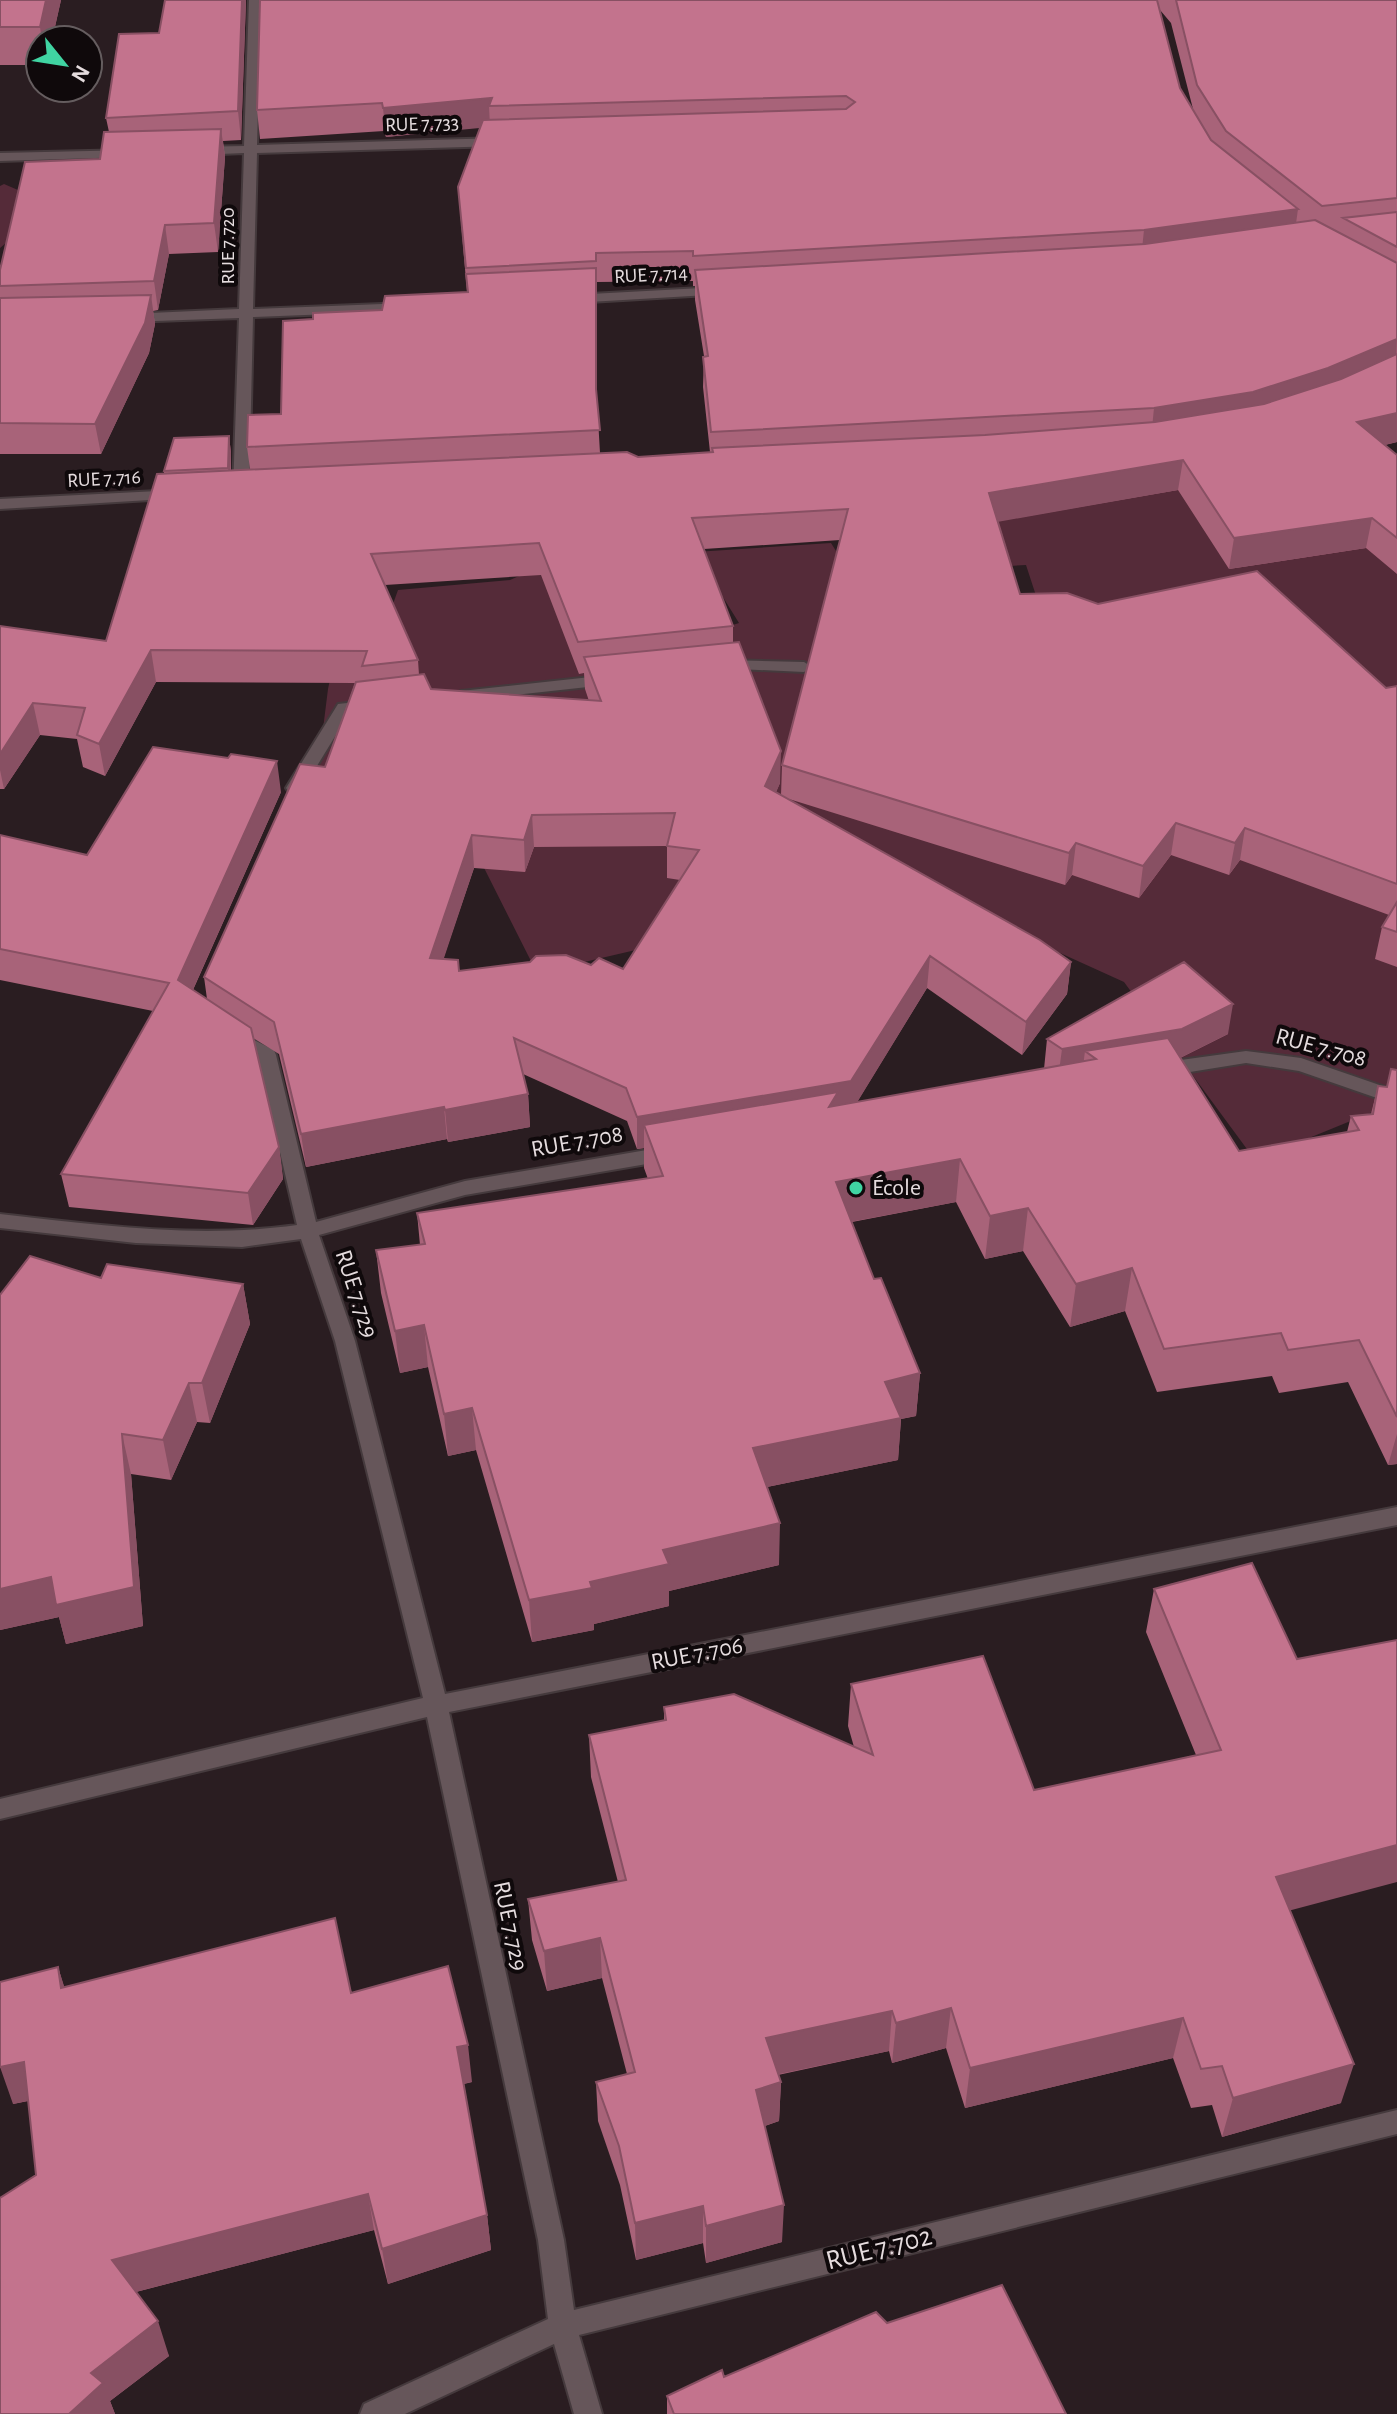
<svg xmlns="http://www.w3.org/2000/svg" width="1397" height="2414" font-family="'Alegreya Sans',sans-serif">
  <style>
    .green { fill: #552b39 }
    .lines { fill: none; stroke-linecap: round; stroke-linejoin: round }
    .street-casing { stroke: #453a3d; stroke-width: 4 }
    .street { fill: #66565a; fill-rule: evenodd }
    .wall { fill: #a86379; fill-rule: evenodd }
    .shaded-wall { fill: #885063 }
    .building { fill: #c3738d; stroke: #885063; stroke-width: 2; fill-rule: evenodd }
    .poi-dot { fill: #40d4a2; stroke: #0f090b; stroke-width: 3 }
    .labels { text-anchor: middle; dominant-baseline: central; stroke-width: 8; stroke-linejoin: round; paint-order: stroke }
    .far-street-label { font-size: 20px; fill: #e5dcde; stroke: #0f090b }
    .street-label { font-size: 24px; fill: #e5dcde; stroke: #0f090b }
    .poi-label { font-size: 24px; fill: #e5dcde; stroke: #0f090b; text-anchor: start }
    .near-street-label { font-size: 28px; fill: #e5dcde; stroke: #0f090b }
  </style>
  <rect width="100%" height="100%" fill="#2a1d21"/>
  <path class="green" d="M 4,184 L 18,190 L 12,238 L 0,248 L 0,186 Z
    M 1149,447 L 1397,553 L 1397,1106 L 1375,1111 L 1255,1160 L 1124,982 L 824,846 L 640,949 L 537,973 L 468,836 L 314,801 L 328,689 L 341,627 L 384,629 L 398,590 L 510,580 L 544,565 L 679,642 L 739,623 L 695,552 L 831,543 L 863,594 L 1042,614 L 1026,565 L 957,569 L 931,526 Z"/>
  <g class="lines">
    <g class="street-casing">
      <path id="street" d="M 249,0 L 261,0 L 257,145 L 500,138 L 506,142 L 500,146 L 257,153 L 253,309 L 408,303 L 415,307 L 408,311 L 253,317 L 249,491 L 241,496 L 233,491 L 239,318 L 128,322 L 121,318 L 128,314 L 239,309 L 244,153 L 196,155 L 189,151 L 196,147 L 244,146 Z
        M 133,150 L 135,153 L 128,157 L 0,161 L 0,153 Z
        M 720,287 L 727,291 L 725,294 L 572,303 L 565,299 L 572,295 Z
        M 178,490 L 186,495 L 183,498 L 0,509 L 0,499 Z
        M 724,660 L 804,662 L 812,667 L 804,672 L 718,668 L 716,665 Z
        M 609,675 L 617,680 L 615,684 L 461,701 L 453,696 L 461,691 Z
        M 374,700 L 380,701 L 380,709 L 350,712 L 301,792 L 289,792 L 286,788 L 338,704 Z
        M 234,1030 L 274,1050 L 276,1055 L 316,1222 L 465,1181 L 670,1146 L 680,1153 L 670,1160 L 465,1195 L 319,1235 L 355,1341 L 445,1694 L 1397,1507 L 1397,1525 L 449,1712 L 564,2240 L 574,2310 L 1397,2110 L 1397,2134 L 579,2335 L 602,2414 L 574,2414 L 554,2344 L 405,2414 L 360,2414 L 364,2404 L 548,2319 L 538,2240 L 427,1717 L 0,1819 L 0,1799 L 423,1698 L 335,1341 L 301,1239 L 242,1247 L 136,1243 L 0,1228 L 0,1214 C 100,1225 196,1239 297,1225 L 258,1058 L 227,1041 L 225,1036 Z
        M 1246,1051 L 1301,1058 L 1397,1091 L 1397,1105 L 1299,1071 L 1246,1063 L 1159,1077 L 1149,1070 L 1159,1063 Z"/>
    </g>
    <use href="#street" class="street"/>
  </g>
  <path class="wall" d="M 0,0 L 61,0 L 52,40 L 40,40 L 40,65 L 0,65 Z
    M 165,0 L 246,0 L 241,140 L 223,141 L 225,157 L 218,252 L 169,254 L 158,310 L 153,311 L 155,324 L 149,353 L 101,454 L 0,454 L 0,270 L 100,159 L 109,132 L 106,118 L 159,33 Z
    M 260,0 L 1397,0 L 1397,442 L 1385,445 L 1397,455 L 1397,574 L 1366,548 L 1229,569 L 1178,490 L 998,521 L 1020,594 L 1098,604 L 1386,688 L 1397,686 L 1397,967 L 1375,959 L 1382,927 L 1389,915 L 1240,860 L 1229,875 L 1171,855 L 1139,898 L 1072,875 L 1065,885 L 789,799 L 1071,962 L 1067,994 L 1022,1055 L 927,988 L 857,1102 L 1044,1069 L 1047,1039 L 1228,1034 L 1180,1058 L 1239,1151 L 1347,1132 L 1351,1116 L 1371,1114 L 1378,1086 L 1387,1087 L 1397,1070 L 1397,1464 L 1388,1465 L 1348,1382 L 1279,1393 L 1272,1376 L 1157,1392 L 1125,1311 L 1070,1327 L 1023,1251 L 985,1259 L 956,1202 L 852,1222 L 874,1279 L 920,1373 L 916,1416 L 901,1419 L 898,1460 L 767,1487 L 779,1565 L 669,1591 L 669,1606 L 594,1624 L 594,1630 L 532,1642 L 476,1450 L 448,1456 L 428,1367 L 400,1373 L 381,1293 L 376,1250 L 420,1245 L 417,1213 L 648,1179 L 644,1168 L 644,1148 L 637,1149 L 627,1121 L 523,1074 L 528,1094 L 530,1127 L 448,1142 L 447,1139 L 306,1167 L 279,1054 L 253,1038 L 279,1147 L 283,1179 L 253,1225 L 69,1207 L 61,1174 L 153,1011 L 0,980 L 0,835 L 87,855 L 281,792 L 193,990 L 207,999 L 204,977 L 325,767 L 355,683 L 156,682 L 105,776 L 83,767 L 77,739 L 40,735 L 4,789 L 0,789 L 0,626 L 106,641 L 164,473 L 164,471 L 229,436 L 231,453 L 231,470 L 250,469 L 247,447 L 281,414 L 313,319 L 382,310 L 467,292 L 458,187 L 481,127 L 386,137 L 384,131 L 260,139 L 257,110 ZM 1160,10 L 1171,23 L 1193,109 L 1180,88 ZM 693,281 L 693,286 L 695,286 L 695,300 L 704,356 L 703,387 L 710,452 L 638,457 L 600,453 L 597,401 L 597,282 ZM 840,540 L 782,765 L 781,795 L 776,792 L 780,783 L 733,642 L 733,626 L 704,549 ZM 541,575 L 579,674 L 584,673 L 585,689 L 589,701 L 431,689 L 419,675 L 418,660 L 385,585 ZM 667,846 L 667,878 L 680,880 L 623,969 L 591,965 L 459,971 L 443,959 L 474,868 L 525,872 L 534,847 Z
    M 101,1278 L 243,1284 L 250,1324 L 210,1423 L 197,1422 L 171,1480 L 131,1474 L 143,1626 L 66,1644 L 59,1617 L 0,1630 L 0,1295 Z
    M 1154,1589 L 1290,1911 L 1341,2103 L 1222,2137 L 1212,2105 L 1191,2108 L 1173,2058 L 965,2108 L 946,2048 L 892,2063 L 889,2051 L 778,2075 L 781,2082 L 779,2121 L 765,2126 L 782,2242 L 706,2263 L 703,2243 L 636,2260 L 620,2185 L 598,2121 L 596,2082 L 627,2074 L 602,1978 L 547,1991 L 532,1940 L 528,1899 L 618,1882 L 591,1777 L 589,1735 L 664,1720 L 664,1707 L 854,1747 L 848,1726 L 851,1684 L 1034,1790 L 1196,1755 L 1146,1632 Z
    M 58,1967 L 64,1987 L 351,1993 L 472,2082 L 464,2084 L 487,2215 L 491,2250 L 388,2284 L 374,2230 L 136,2292 L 169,2356 L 110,2401 L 115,2414 L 0,2414 L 36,2175 L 28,2101 L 13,2104 Z
    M 887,2323 L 1066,2414 L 667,2414 L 667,2396 Z"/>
  <path class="shaded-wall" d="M 46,0 L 61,0 L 52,40 L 42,40 L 40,27 Z
    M 242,0 L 246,0 L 241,140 L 238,111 Z
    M 492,98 L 489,106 L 490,127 L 386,137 L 383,108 Z
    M 221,129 L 225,157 L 218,252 L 214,223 Z
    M 1298,209 L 1294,238 L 1141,259 L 1144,230 Z
    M 165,225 L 169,254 L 158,310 L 154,281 Z
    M 596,268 L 597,305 L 597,427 L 596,389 Z
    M 151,295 L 155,324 L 149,353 L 101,454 L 95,424 Z
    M 1397,339 L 1396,367 L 1151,438 L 1154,408 Z
    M 1397,413 L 1397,442 L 1351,453 L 1357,422 Z
    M 229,436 L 231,453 L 230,485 L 228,468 Z
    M 1183,460 L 1178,490 L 986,524 L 989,493 Z
    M 1372,518 L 1366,548 L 1229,569 L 1234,538 Z
    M 151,650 L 156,682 L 105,776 L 99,744 Z
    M 33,703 L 40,735 L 4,789 L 0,770 L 0,754 Z
    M 781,751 L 780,783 L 765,818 L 765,786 Z
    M 277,761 L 281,792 L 183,1012 L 178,980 Z
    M 532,815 L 534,847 L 525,872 L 524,840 Z
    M 1176,823 L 1171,855 L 1139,898 L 1143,866 Z
    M 1245,828 L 1240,860 L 1229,875 L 1235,843 Z
    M 472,835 L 474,868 L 433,991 L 430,958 Z
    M 1076,843 L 1072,875 L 1065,885 L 1069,853 Z
    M 930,956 L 927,988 L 850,1114 L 644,1125 L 644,1148 L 637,1149 L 637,1117 Z
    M 1071,962 L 1067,994 L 1022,1055 L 1026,1022 Z
    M 1233,1004 L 1228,1034 L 1178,1059 L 1096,1059 L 1085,1051 L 1082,1075 L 1058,1079 L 1062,1049 Z
    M 528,1094 L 530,1127 L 448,1142 L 445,1110 Z
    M 444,1107 L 447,1139 L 306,1167 L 301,1134 Z
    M 279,1147 L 283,1179 L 253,1225 L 248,1193 Z
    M 960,1159 L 956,1202 L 834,1225 L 836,1182 Z
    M 1028,1208 L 1023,1251 L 985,1259 L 990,1216 Z
    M 1132,1268 L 1125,1311 L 1070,1327 L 1076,1284 Z
    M 243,1284 L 250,1324 L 210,1423 L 202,1383 Z
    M 424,1325 L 428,1367 L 400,1373 L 395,1331 Z
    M 920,1373 L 916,1416 L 901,1419 L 898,1460 L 752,1490 L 753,1448 L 885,1382 Z
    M 189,1383 L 197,1422 L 171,1480 L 163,1440 Z
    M 472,1408 L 476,1450 L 448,1456 L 444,1414 Z
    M 122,1434 L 131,1474 L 143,1626 L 66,1644 L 59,1617 L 0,1630 L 0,1589 Z
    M 1397,1434 L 1397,1464 L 1388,1465 Z
    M 780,1523 L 779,1565 L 669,1591 L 669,1606 L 594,1624 L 594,1630 L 532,1642 L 529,1600 L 590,1582 L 663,1550 Z
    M 1397,1845 L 1397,1882 L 1265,1917 L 1276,1877 Z
    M 600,1938 L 602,1978 L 547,1991 L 544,1951 Z
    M 58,1967 L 70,2005 L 61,1988 Z
    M 951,2008 L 946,2048 L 892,2063 L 896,2023 Z
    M 892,2011 L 889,2051 L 765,2077 L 766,2038 Z
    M 1183,2018 L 1173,2058 L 965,2108 L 970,2068 Z
    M 468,2045 L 472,2082 L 462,2084 L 457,2047 Z
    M 24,2062 L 37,2099 L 13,2104 L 0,2067 Z
    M 1354,2064 L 1341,2103 L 1222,2137 L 1233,2098 Z
    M 781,2082 L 779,2121 L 755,2129 L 756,2090 Z
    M 368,2194 L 374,2230 L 124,2295 L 112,2260 Z
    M 784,2205 L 782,2242 L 706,2263 L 706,2226 Z
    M 703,2206 L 703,2243 L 636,2260 L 635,2223 Z
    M 487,2215 L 491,2250 L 388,2284 L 382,2249 Z
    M 158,2321 L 169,2356 L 110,2401 L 115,2414 L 69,2414 L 91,2373 Z"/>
  <path class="building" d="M 0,0 L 46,0 L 40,27 L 0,27 Z
    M 165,0 L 242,0 L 238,111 L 106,118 L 119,34 L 159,33 Z
    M 260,0 L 1157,0 L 1180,88 L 1211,140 L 1298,209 L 1144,230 L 693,256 L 693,251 L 596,253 L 596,261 L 466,268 L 458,187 L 483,120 L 846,109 L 855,102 L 846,96 L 489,106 L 492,98 L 383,108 L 382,103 L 257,110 Z
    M 1176,0 L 1397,0 L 1397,198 L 1322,206 L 1226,131 L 1197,85 Z
    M 221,129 L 214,223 L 165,225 L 154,281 L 0,286 L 0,270 L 25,162 L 100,159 L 104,132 Z
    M 1397,212 L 1397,247 L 1343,218 Z
    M 1315,220 L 1397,263 L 1397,339 L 1328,368 L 1253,392 L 1154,408 L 711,432 L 703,357 L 708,356 L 695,270 L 1145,244 Z
    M 596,268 L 596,389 L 600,430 L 247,447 L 248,415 L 281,414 L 283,321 L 313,319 L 313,313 L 382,310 L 385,296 L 468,292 L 466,274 Z
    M 151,295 L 145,323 L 95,424 L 0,423 L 0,298 Z
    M 1397,354 L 1397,413 L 1357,422 L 1397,455 L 1397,538 L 1372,518 L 1234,538 L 1183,460 L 989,493 L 1020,594 L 1067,593 L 1098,604 L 1257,571 L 1386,688 L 1397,686 L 1397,884 L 1245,828 L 1235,843 L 1176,823 L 1143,866 L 1076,843 L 1069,853 L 782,765 L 848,509 L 692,518 L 733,626 L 578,642 L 539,543 L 371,554 L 418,660 L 362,666 L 367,651 L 151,650 L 99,744 L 77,735 L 85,708 L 33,703 L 0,754 L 0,626 L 106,641 L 157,474 L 627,452 L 638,457 L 713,452 L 712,448 L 985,435 L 1155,422 L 1264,404 L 1341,379 Z
    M 229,436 L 228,468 L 164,471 L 174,438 Z
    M 739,642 L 781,751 L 765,786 L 1040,940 L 1071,962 L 1026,1022 L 930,956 L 851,1081 L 637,1117 L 626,1088 L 514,1038 L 528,1094 L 445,1110 L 444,1107 L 301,1134 L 274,1022 L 204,977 L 300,764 L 325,767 L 356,682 L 424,674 L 431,689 L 601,701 L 584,657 ZM 675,813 L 667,846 L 699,850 L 623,969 L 599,958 L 591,965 L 566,955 L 536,956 L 530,962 L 459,971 L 458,960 L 430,958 L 472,835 L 524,840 L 532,815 Z
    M 153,747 L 228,758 L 231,754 L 277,761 L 178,980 L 251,1028 L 279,1147 L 248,1193 L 61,1174 L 169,983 L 0,949 L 0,835 L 87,855 Z
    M 1397,902 L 1397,932 L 1382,927 Z
    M 1184,962 L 1233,1004 L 1182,1029 L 1062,1049 L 1047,1039 Z
    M 1168,1038 L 1239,1151 L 1359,1130 L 1351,1116 L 1373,1114 L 1378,1086 L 1387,1087 L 1391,1069 L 1397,1070 L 1397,1417 L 1359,1340 L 1288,1350 L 1281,1333 L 1164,1349 L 1132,1268 L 1076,1284 L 1028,1208 L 990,1216 L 960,1159 L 836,1182 L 874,1279 L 881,1278 L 920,1373 L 885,1382 L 901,1418 L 753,1448 L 780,1523 L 663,1550 L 669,1564 L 590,1582 L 592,1588 L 529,1600 L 472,1408 L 444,1414 L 424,1325 L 395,1331 L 376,1250 L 425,1244 L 417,1213 L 663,1176 L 644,1125 L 838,1092 L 829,1107 L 1096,1059 L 1085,1051 Z
    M 30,1256 L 101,1278 L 107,1264 L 243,1284 L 202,1383 L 189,1383 L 163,1440 L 122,1434 L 134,1587 L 56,1605 L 51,1577 L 0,1589 L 0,1295 Z
    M 1252,1563 L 1297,1659 L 1397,1640 L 1397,1845 L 1276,1877 L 1354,2064 L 1233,2098 L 1222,2066 L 1201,2069 L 1183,2018 L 970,2068 L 951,2008 L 896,2023 L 892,2011 L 766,2038 L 781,2082 L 756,2090 L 784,2205 L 706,2226 L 703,2206 L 635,2223 L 619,2146 L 596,2082 L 635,2072 L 600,1938 L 544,1951 L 528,1899 L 626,1880 L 589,1735 L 666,1720 L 664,1707 L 734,1694 L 873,1755 L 851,1684 L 983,1656 L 1034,1790 L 1221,1750 L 1154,1589 Z
    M 335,1918 L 351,1993 L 448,1966 L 468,2045 L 457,2047 L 487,2215 L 382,2249 L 368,2194 L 112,2260 L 158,2321 L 91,2373 L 103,2383 L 69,2414 L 0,2414 L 0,2198 L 36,2175 L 24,2062 L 0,2067 L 0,1982 L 58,1967 L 61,1988 Z
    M 1002,2285 L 1066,2414 L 674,2414 L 667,2396 L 722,2370 L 724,2377 L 876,2312 L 887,2323 Z"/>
  <circle class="poi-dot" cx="856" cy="1188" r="8"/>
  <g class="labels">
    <g class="far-street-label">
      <text transform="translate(422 124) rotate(-2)">RUE 7.733</text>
      <text transform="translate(228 246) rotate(-90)">RUE 7.720</text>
      <text transform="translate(651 275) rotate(-3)">RUE 7.714</text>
      <text transform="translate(104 479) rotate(-3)">RUE 7.716</text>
    </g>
    <g class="street-label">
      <text transform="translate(1321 1048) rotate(15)">RUE 7.708</text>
      <text transform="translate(577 1142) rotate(-10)">RUE 7.708</text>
      <text transform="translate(356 1294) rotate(72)">RUE 7.729</text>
      <text transform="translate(697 1654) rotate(-11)">RUE 7.706</text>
      <text transform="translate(510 1926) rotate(78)">RUE 7.729</text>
    </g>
    <g class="poi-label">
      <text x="872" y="1188">École</text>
    </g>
    <g class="near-street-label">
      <text transform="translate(879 2249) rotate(-14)">RUE 7.702</text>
    </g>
  </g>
  <g transform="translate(64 64) rotate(120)"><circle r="38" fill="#0f090b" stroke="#655d5f" stroke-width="2"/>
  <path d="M0-6L14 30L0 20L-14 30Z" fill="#40d4a2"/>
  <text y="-12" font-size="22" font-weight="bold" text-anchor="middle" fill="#e5dcde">N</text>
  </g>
</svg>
